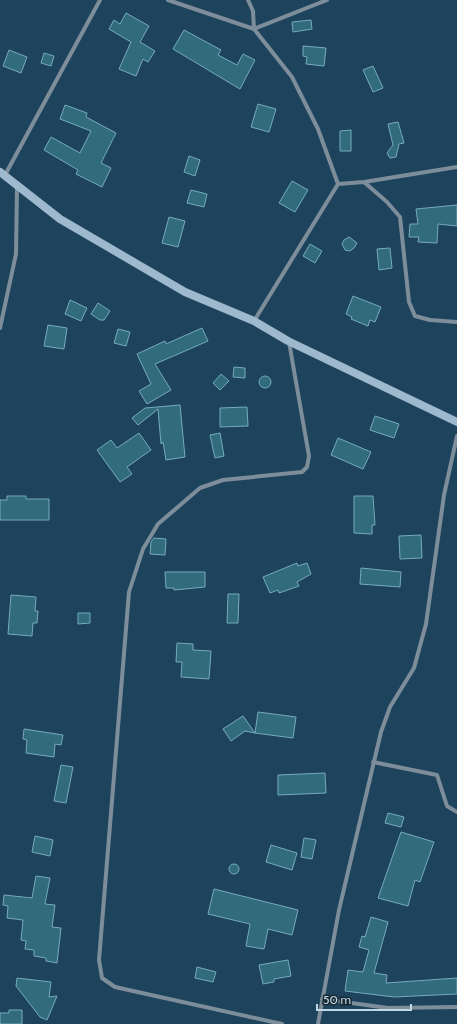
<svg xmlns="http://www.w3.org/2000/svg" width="457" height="1024" font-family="Cabin,sans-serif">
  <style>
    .building { fill: #316b7c; stroke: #76abbc }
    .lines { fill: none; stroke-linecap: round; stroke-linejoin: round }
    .street { stroke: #7d8e9a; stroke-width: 4 }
    .secondary { stroke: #9eb9cd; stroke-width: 8 }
  </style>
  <rect width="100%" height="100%" fill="#1e445d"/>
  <path class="building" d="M 126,13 L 149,26 L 140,42 L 155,51 L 148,62 L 143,59 L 136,76 L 119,69 L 131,42 L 109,29 L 114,20 L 120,24 Z
    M 311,20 L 312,29 L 293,32 L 292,22 Z
    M 184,30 L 221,50 L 218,55 L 237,65 L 243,54 L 255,60 L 240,89 L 173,49 Z
    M 303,46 L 326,48 L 324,66 L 306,64 L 307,57 L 303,56 Z
    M 9,50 L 27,57 L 21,73 L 3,66 Z
    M 44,53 L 54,56 L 51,66 L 41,63 Z
    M 373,66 L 383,88 L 373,92 L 363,70 Z
    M 258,104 L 276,109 L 269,132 L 251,127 Z
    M 65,105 L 87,113 L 86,117 L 116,133 L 101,163 L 111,168 L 102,187 L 76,174 L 78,170 L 44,150 L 51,137 L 80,153 L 91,131 L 60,119 Z
    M 398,122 L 404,143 L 399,144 L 396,157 L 390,158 L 387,153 L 393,145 L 388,124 Z
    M 351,130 L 351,151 L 340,151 L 340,131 Z
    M 189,156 L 200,160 L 195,176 L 184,172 Z
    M 292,181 L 308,190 L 295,212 L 279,203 Z
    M 191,190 L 207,194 L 204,207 L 187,203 Z
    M 457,205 L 457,226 L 438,224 L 437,243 L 418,242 L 419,237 L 409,237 L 410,224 L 418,224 L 416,209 Z
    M 169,217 L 185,221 L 178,247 L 162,243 Z
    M 349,237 L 357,243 L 354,248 L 350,251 L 345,250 L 342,244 L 344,240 Z
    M 310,244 L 322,251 L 315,263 L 303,256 Z
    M 390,248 L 392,268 L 379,270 L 377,249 Z
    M 353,296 L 381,307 L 375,322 L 370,320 L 368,326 L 351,319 L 352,317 L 346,314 Z
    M 70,300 L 87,308 L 81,321 L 65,314 Z
    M 98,303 L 110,311 L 104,320 L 100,320 L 91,314 Z
    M 48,325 L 67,328 L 64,349 L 44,346 Z
    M 202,328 L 208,341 L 155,364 L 171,390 L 147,404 L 139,391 L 151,384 L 137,354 L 165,341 L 166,344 Z
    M 118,329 L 130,332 L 126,346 L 114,343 Z
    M 234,367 L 245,368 L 245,378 L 233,377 Z
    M 221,374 L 229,381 L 220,390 L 213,383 Z
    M259 382a6 6 0 1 1 12 0a6 6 0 1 1-12 0Z
    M 180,405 L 185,457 L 166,460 L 163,442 L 161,444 L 158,409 L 138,425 L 132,418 L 145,408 Z
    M 247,407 L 248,426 L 220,427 L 220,408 Z
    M 375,416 L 399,424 L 394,438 L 370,430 Z
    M 139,433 L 151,450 L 127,467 L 132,474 L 120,482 L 97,450 L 111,440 L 117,448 Z
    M 220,433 L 224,456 L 215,458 L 210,435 Z
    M 338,438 L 371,452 L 363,469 L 331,455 Z
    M 7,496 L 26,496 L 26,499 L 49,499 L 49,520 L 0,520 L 0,500 L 7,500 Z
    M 354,496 L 373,496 L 375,525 L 372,525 L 372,534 L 354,533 Z
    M 421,535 L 422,558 L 400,559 L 399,536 Z
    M 154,538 L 166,539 L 165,555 L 150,554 L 151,542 Z
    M 297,563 L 298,566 L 307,563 L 311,574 L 297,582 L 299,586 L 279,593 L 278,590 L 270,593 L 263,577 Z
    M 361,568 L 401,572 L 400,587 L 360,584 Z
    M 165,572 L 205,572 L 205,587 L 174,590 L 174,588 L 166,588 Z
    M 228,594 L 239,594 L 238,623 L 227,623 Z
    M 11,595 L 36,597 L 35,611 L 38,611 L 37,623 L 33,623 L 32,636 L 8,634 Z
    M 78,613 L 90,613 L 90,623 L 78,624 Z
    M 177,643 L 193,644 L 193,650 L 211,651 L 209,679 L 181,677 L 182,662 L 176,662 Z
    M 258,712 L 296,717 L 293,738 L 255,733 Z
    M 243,716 L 255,733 L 245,731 L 231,741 L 223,729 Z
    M 24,729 L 63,735 L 61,745 L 55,744 L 54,757 L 26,753 L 27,740 L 23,739 Z
    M 61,765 L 73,767 L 66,803 L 54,801 Z
    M 325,773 L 326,793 L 278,795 L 278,775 Z
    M 388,813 L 404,817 L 401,827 L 385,823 Z
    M 401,832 L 434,842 L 420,882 L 415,880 L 408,906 L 378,898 Z
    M 35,836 L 53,840 L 50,856 L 32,852 Z
    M 304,838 L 316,840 L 312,859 L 301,857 Z
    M 271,845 L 297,853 L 292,870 L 266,862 Z
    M229 869a5 5 0 1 1 10 0a5 5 0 1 1-10 0Z
    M 36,876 L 50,878 L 45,904 L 55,905 L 52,927 L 61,928 L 57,963 L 46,961 L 46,958 L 34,956 L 34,950 L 25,949 L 26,941 L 21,940 L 23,920 L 7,918 L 8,906 L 3,905 L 4,895 L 32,898 Z
    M 214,889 L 298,910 L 292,935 L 268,929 L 264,949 L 246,946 L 250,924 L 208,914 Z
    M 371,917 L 388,922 L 374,973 L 387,975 L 386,983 L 457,978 L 457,994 L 394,997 L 345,991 L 348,970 L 363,972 L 369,950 L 359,947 L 362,936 L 365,937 Z
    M 288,960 L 291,976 L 274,979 L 274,982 L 263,984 L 259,965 Z
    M 197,967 L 216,972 L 213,982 L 195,978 Z
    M 17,978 L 51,982 L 49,997 L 57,996 L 47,1020 L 40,1017 L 16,986 Z
    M 9,1010 L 22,1010 L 22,1024 L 0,1024 L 0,1013 L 9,1013 Z"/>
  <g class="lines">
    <path class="street" d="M 168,0 L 254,29 L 292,77 L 318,129 L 338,184 L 254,321
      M 248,0 L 253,11 L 254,29 L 327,0
      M 5,175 L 100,0
      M 364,182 L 387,202 L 400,217 L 409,302 L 415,316 L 430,320 L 457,322
      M 338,184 L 364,182 L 457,167
      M 0,328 L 16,254 L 17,186
      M 373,762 L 437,775 L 447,806 L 457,812
      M 322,999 L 388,1008 L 457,1007
      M 282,1024 L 115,987 L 102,978 L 99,960 L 129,592 L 143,549 L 158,524 L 200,488 L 223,480 L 302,472 L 307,467 L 309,456 L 289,342
      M 318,1024 L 339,910 L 381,732 L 390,707 L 414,668 L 426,624 L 444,495 L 457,436"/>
    <path class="secondary" d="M 0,172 L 60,219 L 185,292 L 254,321 L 288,341 L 457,422"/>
  </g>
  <path d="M317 1004v6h94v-6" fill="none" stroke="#c2d6e5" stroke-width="2"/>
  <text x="323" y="1004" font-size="12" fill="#c2d6e5" stroke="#192934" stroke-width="3" paint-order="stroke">50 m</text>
</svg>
